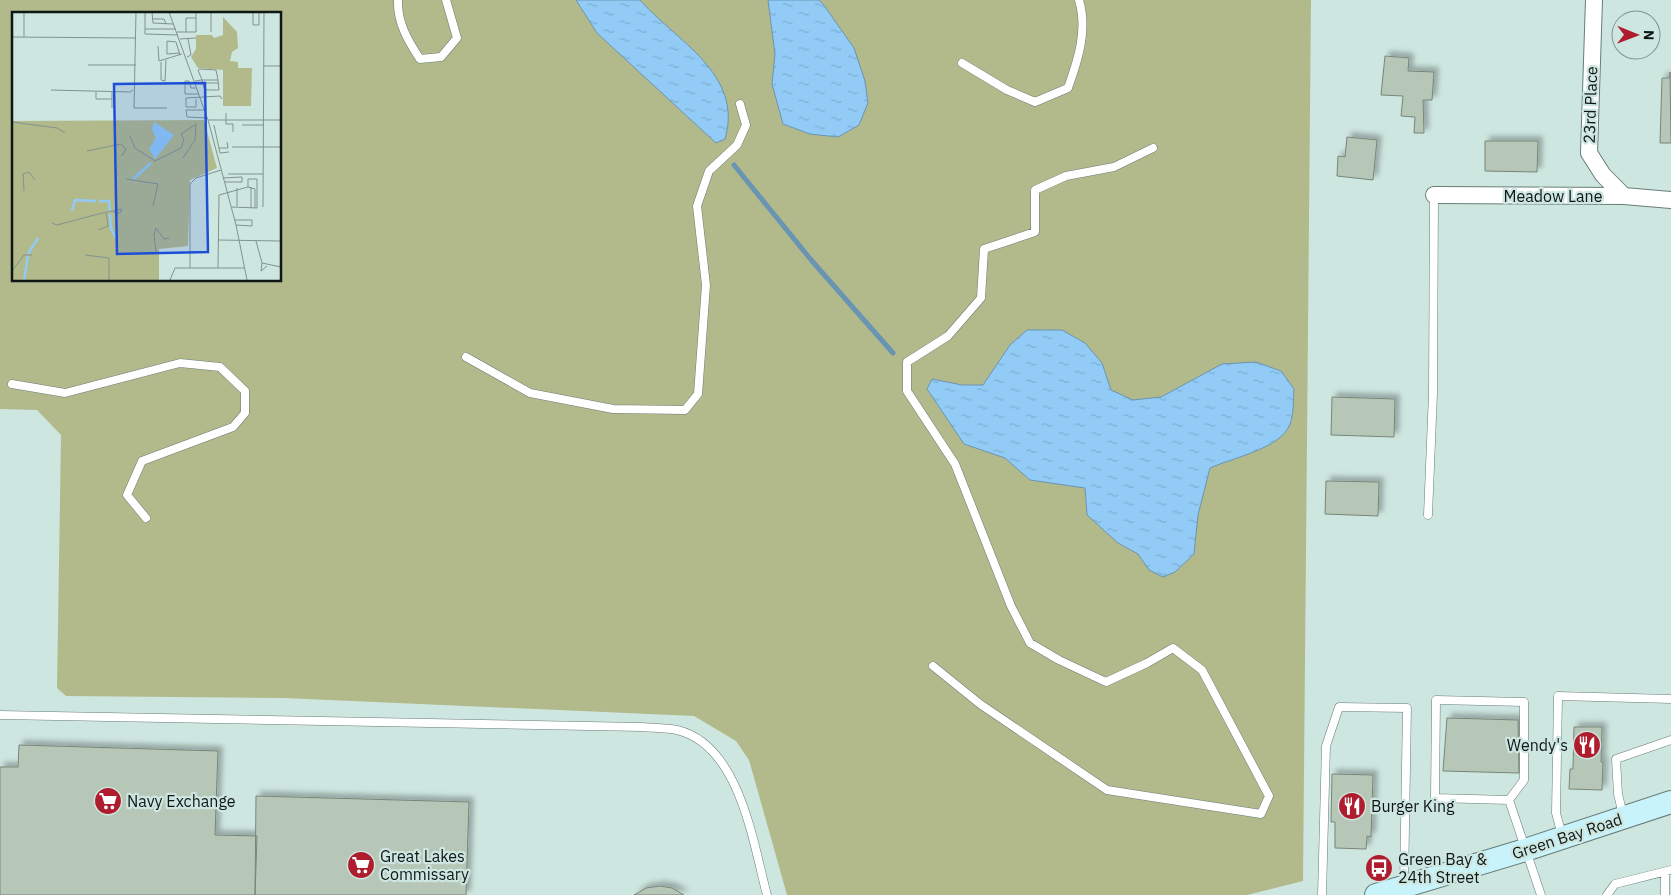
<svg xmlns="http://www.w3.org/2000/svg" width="1671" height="895" font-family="'IBM Plex Sans',sans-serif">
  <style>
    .green { fill: #b2ba8c; fill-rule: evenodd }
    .water { fill: url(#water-ripples); stroke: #6a95b2 }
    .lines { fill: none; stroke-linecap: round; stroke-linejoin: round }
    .stream { stroke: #6a95b2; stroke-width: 5 }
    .building { fill: #b6c6b7; stroke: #788679; filter: url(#shadow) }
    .service-casing { stroke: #677d77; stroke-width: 9 }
    .minor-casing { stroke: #677d77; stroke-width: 18 }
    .secondary-casing { stroke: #677d77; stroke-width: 24 }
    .service { stroke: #fff; stroke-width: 8 }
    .minor { stroke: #fff; stroke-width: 16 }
    .secondary { stroke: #c8f3fa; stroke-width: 22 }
    .labels { text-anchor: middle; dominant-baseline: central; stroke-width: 4.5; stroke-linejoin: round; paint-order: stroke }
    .street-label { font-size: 16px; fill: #0e1715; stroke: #cee6e0 }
    .poi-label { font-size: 16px; fill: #0e1715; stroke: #cee6e0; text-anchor: start }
    .inset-river { fill: none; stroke: #92cbf6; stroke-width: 2.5 }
    .inset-road { fill: none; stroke: #81938f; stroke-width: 1 }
    .view { fill: #1d4ed8; fill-opacity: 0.15; stroke: #1d4ed8; stroke-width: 2.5 }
    .inset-edge { fill: none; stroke: #0e1715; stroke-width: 2.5 }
  </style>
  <defs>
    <pattern id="water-ripples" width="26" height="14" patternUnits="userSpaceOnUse" patternTransform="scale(1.25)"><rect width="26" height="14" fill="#92cbf6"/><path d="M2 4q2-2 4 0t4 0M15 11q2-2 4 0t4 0" fill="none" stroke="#7daed2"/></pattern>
    <filter id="shadow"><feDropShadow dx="4.5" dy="-4.5" stdDeviation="2.5" flood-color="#0004"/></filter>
  </defs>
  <rect width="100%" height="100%" fill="#cee6e0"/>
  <path class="green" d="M 0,0 L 1311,0 L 1303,881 L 1247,895 L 787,895 L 749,760 L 736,741 L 694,716 L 284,698 L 66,696 L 57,688 L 61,435 L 37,410 L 0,409 ZM 14,14 L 280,14 L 280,280 L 14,280 Z"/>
  <path class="water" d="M 576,0 L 640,0 C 676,41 744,74 725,139 L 716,143 L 597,33 Z
    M 768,0 L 819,0 L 823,4 L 854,48 L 865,81 L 868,103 L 859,125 L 838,137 L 810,134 L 783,124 L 772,84 L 775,54 Z
    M 1027,330 L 1062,330 L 1085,343 L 1102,363 L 1111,390 L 1133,400 L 1161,397 L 1222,364 L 1256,362 L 1281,371 L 1294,389 C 1293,400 1294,414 1290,424 C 1282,448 1232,458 1210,468 L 1198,515 L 1194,554 L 1175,572 L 1163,577 L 1149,570 L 1138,554 L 1118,543 L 1087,515 L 1085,488 L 1030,480 L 1005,458 L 964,444 L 927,389 L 932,379 L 962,385 L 983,385 L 1010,345 Z"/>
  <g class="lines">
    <path class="stream" d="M 734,165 L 812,261 L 893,353"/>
  </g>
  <path class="building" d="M 1385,56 L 1409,58 L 1408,71 L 1434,72 L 1432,100 L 1423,100 L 1424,133 L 1414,133 L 1415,117 L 1401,116 L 1403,96 L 1381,95 Z
    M 1670,72 L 1671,143 L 1660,143 L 1662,78 L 1670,78 Z
    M 1347,137 L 1377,140 L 1373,180 L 1337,176 L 1338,156 L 1345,157 Z
    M 1485,141 L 1538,141 L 1537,172 L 1485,171 Z
    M 1332,397 L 1395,399 L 1394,437 L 1331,435 Z
    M 1326,481 L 1379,482 L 1378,516 L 1325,514 Z
    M 1447,718 L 1518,720 L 1519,773 L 1443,771 Z
    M 1574,727 L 1602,727 L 1601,762 L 1603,762 L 1602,790 L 1569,789 L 1570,769 L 1573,769 Z
    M 19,745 L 218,751 L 215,835 L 257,836 L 255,895 L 0,895 L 0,767 L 18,767 Z
    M 1332,774 L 1373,775 L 1371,837 L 1367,836 L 1366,849 L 1335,848 L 1335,822 L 1331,822 Z
    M 256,796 L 469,802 L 466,895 L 255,895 Z
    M 660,886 L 672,888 L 684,895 L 634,895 L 646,888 Z"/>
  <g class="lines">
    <g class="service-casing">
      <path id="service" d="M 398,0 C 397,22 408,41 420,59 L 441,57 L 457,38 L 446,0
        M 962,63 L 1007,90 L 1035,102 L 1068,88 C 1078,60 1088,30 1079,0
        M 466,357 L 530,393 L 613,409 L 685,410 L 698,394 L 706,285 L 697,206 L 709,171 L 737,145 L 746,125 L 740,104
        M 12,384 L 65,393 L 180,363 L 220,367 L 245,391 L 245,413 L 233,427 L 142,461 L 127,495 L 146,518
        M 1428,515 L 1433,393 L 1434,195
        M 933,666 L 980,704 L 1107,790 L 1261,814 L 1269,796 L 1202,670 L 1173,648 L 1147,663 L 1106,682 L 1059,660 L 1030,643 L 1011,606 L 955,464 L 907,391 L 907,362 L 948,336 L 981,298 L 984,249 L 1035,232 L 1035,190 L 1066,176 L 1114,167 L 1153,148
        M 1436,700 L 1524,702 L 1524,780 L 1509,800 L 1435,798 Z
        M 0,715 L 642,727 C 653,728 666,728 677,730 C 740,745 753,843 767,895
        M 1509,800 L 1541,895
        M 1623,815 L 1618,794 L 1616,759 L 1671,740
        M 1562,835 L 1556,813 L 1558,696 L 1671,699
        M 1322,895 L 1326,746 L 1339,707 L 1407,708 L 1404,885
        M 1607,895 L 1615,884 L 1671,870
        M 1665,895 L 1665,872"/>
    </g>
    <g class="minor-casing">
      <path id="minor" d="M 1594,0 L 1589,153 L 1603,175 L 1624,196
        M 1434,195 L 1624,196 L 1671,200"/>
    </g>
    <g class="secondary-casing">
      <path id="secondary" d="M 1376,895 L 1525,850 L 1671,802"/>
    </g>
    <use href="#service" class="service"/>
    <use href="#minor" class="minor"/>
    <use href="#secondary" class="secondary"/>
  </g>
  <defs>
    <g id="restaurant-disc" transform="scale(1.4375)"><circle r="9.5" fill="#af1c2e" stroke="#cee6e0"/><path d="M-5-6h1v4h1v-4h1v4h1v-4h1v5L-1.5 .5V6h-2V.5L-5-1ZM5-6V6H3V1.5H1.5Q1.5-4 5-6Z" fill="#fff"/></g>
    <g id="supermarket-disc" transform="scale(1.4375)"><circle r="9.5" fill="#af1c2e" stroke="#cee6e0"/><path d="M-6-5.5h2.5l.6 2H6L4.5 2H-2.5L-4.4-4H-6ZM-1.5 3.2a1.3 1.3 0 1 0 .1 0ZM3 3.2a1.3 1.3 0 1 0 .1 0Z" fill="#fff"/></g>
    <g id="bus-disc" transform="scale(1.4375)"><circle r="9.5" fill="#af1c2e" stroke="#cee6e0"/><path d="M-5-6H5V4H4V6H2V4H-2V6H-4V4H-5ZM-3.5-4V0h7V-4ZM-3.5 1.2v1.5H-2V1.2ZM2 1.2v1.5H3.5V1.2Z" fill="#fff"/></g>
  </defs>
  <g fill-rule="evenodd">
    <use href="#restaurant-disc" x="1587" y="745"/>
    <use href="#supermarket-disc" x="108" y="801"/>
    <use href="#restaurant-disc" x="1352" y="806"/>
    <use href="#supermarket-disc" x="361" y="865"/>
    <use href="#bus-disc" x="1379" y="868"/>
  </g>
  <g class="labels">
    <g class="street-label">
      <text transform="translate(1590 105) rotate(-88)">23rd Place</text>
      <text x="1553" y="196">Meadow Lane</text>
      <text transform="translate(1567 836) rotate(-18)">Green Bay Road</text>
    </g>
    <g class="poi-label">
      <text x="1568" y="745" text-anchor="end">Wendy's</text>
      <text x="127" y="801">Navy Exchange</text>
      <text x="1371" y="806">Burger King</text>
      <text x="380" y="856">Great Lakes<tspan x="380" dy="18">Commissary</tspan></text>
      <text x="1398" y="859">Green Bay &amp;<tspan x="1398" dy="18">24th Street</tspan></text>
    </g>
  </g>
  <g transform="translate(12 12)">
    <rect width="269" height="269" fill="#cee6e0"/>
    <path d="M 192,108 L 205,156 L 178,168 L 176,234 L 147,237 L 147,268 L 0,268 L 0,109 Z" fill="#b2ba8c"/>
    <path d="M 211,5 L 225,20 L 226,36 L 220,40 L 218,49 L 226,50 L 226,56 L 240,56 L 239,94 L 211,94 L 211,58 L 186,56 L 179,45 L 184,37 L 184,23 L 200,23 L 202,26 L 211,23 Z" fill="#b2ba8c"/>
    <path d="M 142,110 L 162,123 L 143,147 L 137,137 L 144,126 L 140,117 Z" fill="#92cbf6"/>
    <path class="inset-river" d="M 121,167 L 139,151M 87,189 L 97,189 L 98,199M 60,199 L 63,188 L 84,189M 98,202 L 99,217 L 104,226M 16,242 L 26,226M 12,268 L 16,244"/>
    <path class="inset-road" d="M 124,0 L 122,96 L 155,96M 133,0 L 133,22 L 166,23M 140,0 L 141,11 L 161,12M 157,0 L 196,108 L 224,213 L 235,268M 241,0 L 241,13 L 247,13 L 247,0M 141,7 L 152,7 L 154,12M 133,17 L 164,17M 165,20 L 184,20 L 184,0M 174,20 L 174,6 L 184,6M 199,20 L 199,0M 0,25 L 124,26M 12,25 L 12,0M 168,27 L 184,26M 146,34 L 147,49 L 170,42M 168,41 L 155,42 L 155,29 L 164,30 L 168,43M 175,45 L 179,43 L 176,27M 149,50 L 149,68 L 153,69 L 154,48M 76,53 L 124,53M 252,54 L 269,54M 183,69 L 190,68 L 206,68 L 204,58 L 188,57 L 186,58 L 190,68 L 191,71 L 192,76 L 195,78 L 207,78 L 206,68M 191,71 L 207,71M 184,76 L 179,76 L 177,69 L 173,69 L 173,82 L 187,82M 39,78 L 118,80 L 121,78M 84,80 L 84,87 L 100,87M 184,87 L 184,95 L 174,95 L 174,86 L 208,84 L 210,87M 100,96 L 100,80M 193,98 L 174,98 L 175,105 L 195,106M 214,101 L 214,112 L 221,112 L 221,120M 196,108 L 269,108M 0,110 L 45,116 L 53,121M 202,113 L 208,141 L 217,140M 230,113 L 251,113M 118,124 L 123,136 L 143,149 L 169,136 L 172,128 L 169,122 L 184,112 L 183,128 L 171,146M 220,135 L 269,135M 207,136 L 216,136 L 215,130M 75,139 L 109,132 L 114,137 L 110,144M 216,162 L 251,162M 211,166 L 230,165 L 230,170 L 213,170M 114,167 L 146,172 L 141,194M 236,175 L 243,177 L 243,196M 225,176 L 225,194M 12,179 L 11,162 L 17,160 L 23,168M 251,195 L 252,0M 239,196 L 239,175M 95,200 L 110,197 L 108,201 L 101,200M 223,208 L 240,208 L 240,214 L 224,213M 40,211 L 45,213 L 94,200 L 96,214 L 86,218M 206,228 L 269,229M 244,229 L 250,251 L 269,255M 144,240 L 142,223 L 144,216 L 152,227 L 157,226M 73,243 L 97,246 L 97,268M 250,251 L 249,259 L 255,254M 178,256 L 178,172 L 184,166 L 209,158M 206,256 L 207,183 L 236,175 L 236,167 L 245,167 L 245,196 L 220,195M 0,259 L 12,243 L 20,243M 158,268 L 163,256 L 232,256"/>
    <path class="view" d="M 193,71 L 196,240 L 105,242 L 102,72 Z"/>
    <rect width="269" height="269" class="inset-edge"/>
  </g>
  <g transform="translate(1636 35) rotate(91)"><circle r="24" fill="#cee6e0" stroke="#81938f"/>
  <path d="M0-4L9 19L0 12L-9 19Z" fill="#af1c2e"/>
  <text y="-8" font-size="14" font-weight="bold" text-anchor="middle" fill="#0e1715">N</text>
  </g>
</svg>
